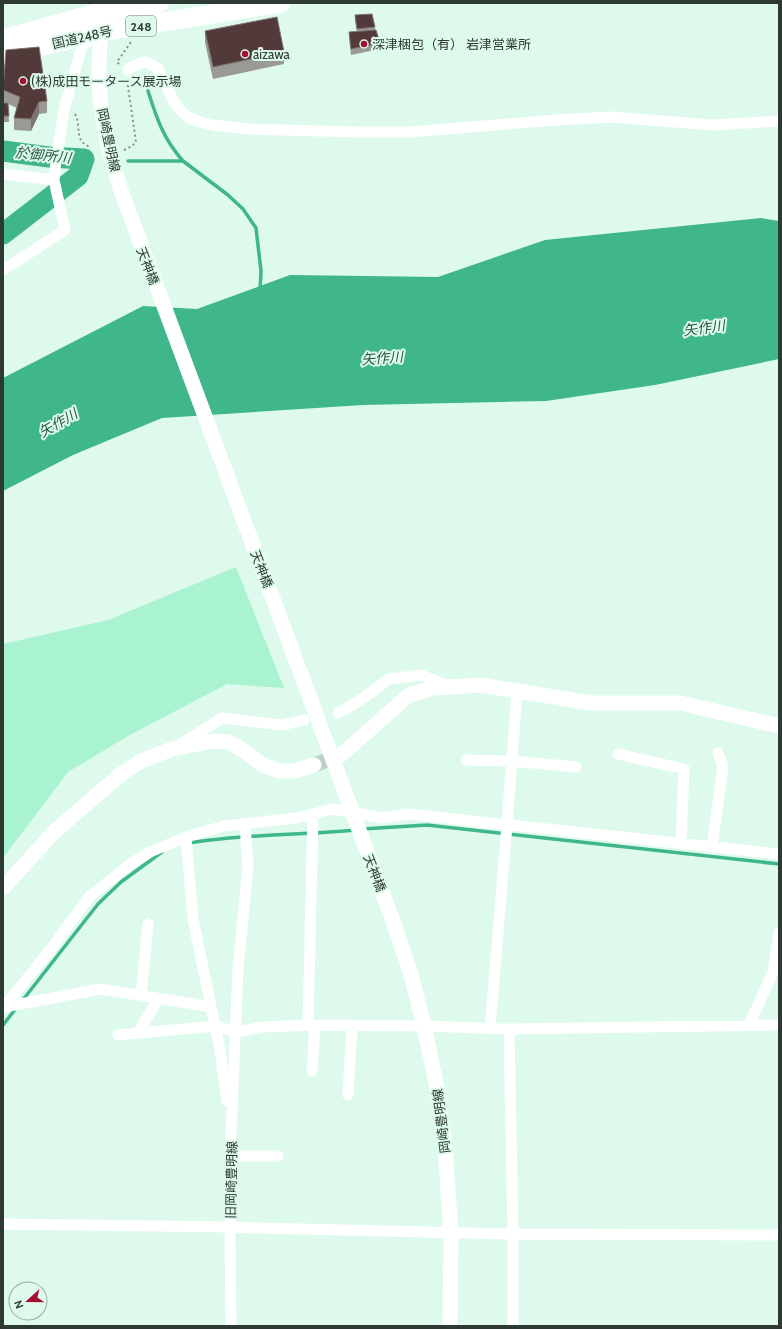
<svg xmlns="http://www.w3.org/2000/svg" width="782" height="1329" font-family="Cabin,'Noto Sans JP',sans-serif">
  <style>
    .green { fill: #a9f3d1 }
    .water { fill: #3fb78a }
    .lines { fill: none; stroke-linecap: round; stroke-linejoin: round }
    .stream { stroke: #3fb78a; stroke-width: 3.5 }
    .river { stroke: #3fb78a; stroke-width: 21 }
    .secondary-tunnel { stroke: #bbd3c7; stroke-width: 15; stroke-dasharray: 15 8; stroke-linecap: butt }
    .path { stroke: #7f9288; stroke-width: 2; stroke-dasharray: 2 3; stroke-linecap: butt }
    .street { stroke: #fff; stroke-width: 11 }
    .secondary { stroke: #fff; stroke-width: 15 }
    .highway { stroke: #fff; stroke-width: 19 }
    .wall { fill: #989a93 }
    .shaded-wall { fill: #7d746f }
    .building { fill: #533a3a; stroke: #7d746f }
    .poi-dot { fill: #a70d2f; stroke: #defaec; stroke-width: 1.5 }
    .labels { text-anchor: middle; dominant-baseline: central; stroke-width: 4; stroke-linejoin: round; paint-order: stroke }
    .shield { fill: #defaec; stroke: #63736a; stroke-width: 1 }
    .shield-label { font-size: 12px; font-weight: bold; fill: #2e3933 }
    .street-label { font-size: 13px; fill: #2e3933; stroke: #defaec }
    .poi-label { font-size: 13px; fill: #2e3933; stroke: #defaec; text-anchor: start }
    .water-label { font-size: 14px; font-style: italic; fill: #285844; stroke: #defaec }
  </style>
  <rect width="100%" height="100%" fill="#defaec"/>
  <path class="green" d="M 236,567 L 284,688 L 227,684 L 128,736 L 68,772 L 3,858 L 3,644 L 108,620 Z"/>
  <path class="water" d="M 761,218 L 779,221 L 779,359 L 655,385 L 546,401 L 363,405 L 162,418 L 73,455 L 3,491 L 3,378 L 143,306 L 197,309 L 290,275 L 438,277 L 545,240 Z"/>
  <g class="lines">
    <path class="stream" d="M 148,91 C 157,119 163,138 183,161
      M 84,159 L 92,160
      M 128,161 L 183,161 L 228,195 L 243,209 L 256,228 L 261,271 L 260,290
      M 362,829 L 427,825 L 779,864
      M 189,843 C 244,834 300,835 356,830
      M 22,1001 L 98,904 L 121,882 L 162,852
      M 3,1025 L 17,1007"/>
    <path class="river" d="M 3,151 L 49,157 L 84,159 L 78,176 L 3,234"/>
    <path class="secondary-tunnel" d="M 314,765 L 341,755"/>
    <path class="path" d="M 119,64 L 117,62 L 131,42
      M 75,114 C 82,127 73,140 90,147
      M 124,150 L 132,146 L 136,142 L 127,80"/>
    <path class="street" d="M 128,70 L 133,66 L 145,62 L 149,63 L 158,69 L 174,102 L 180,110 L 189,118 L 200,122 L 213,125 L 249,129 L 356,132 L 411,132 L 556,120 L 611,117 L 713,125 L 779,121
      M 3,174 L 54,180
      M 3,270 L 65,230 L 54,180 L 55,169 L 64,110 L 82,46 L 93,37
      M 338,713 L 362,699 L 389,679 L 421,675 L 449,686
      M 178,746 L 222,718 L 282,725 L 304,720
      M 618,754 L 684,769 L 681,843
      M 466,760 L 512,761 L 576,767
      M 186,837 L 193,919 L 220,1050 L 227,1101
      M 712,847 L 723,766 L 718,753
      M 141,996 L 148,924
      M 4,1007 L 101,989 L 211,1007
      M 3,1008 L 51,949 L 90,896 L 132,863 L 150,852 L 186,837 L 224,826 L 296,818 L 333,809 L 383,818 L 408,814 L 779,854
      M 308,1025 L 313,814
      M 749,1025 L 773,972 L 779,933
      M 490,1029 L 507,825 L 517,692
      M 509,1029 L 513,1234 L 513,1326
      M 138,1033 L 158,999
      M 118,1035 L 215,1026 L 236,1032 L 263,1027 L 315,1025 L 424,1026 L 509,1029 L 779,1025
      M 312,1071 L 315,1025
      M 348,1095 L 352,1026
      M 231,1156 L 278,1156
      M 3,1224 L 230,1227 L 259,1228 L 513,1234 L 779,1235
      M 231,1326 L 230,1227 L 231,1133 L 238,969 L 248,866 L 245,824"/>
    <path class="secondary" d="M 101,21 C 100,39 99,56 99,74 C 99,113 109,151 120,188 L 393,921 L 411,974 L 424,1026 L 436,1083 L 444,1136 L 451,1232 L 450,1326
      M 341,755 L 409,695 L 433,688 L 481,685 L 590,703 L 680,703 L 779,726
      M 3,888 L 55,831 L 120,775 L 141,761 L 172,749 L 213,741 L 229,742 L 244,751 L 263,765 L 279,771 L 294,771 L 314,765"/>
    <path class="highway" d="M 3,39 L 101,12 L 159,3
      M 3,56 L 100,32 L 281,3"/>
  </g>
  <path class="wall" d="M 355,15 L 375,27 L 375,30 L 380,43 L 380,49 L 351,55 L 349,38 L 349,32 L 357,32 L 355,21 Z
    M 205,31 L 284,52 L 284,64 L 213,79 L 205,43 Z
    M 3,88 L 47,101 L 47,113 L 39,114 L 31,131 L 14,130 L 14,118 L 17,108 L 8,104 L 9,122 L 3,122 L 3,103 L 6,103 L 3,102 Z"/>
  <path class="shaded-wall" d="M 39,102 L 39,114 L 31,131 L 31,119 Z"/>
  <path class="building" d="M 372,14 L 375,27 L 357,29 L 355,15 Z
    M 277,17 L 284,52 L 213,67 L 205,31 Z
    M 376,30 L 380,43 L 351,49 L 349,32 Z
    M 39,47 L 47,101 L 39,102 L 31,119 L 14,118 L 20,97 L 3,90 L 6,50 Z
    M 3,103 L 8,103 L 9,116 L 3,116 Z"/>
  <g class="poi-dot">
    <circle cx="364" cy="44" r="4"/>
    <circle cx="245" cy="54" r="4"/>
    <circle cx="23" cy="81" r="4"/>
  </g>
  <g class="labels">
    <rect class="shield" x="126" y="16" width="30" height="20" rx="3"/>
    <g class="shield-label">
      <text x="141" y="26">248</text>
    </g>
    <g class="street-label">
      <text transform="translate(82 37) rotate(-13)">国道248号</text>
      <text transform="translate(109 140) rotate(78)">岡崎豊明線</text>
      <text transform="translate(148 266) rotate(69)">天神橋</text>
      <text transform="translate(262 569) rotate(69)">天神橋</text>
      <text transform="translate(375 873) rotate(69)">天神橋</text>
      <text transform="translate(441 1121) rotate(-97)">岡崎豊明線</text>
      <text transform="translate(231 1180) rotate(-89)">旧岡崎豊明線</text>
    </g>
    <g class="poi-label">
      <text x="372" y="44">深津梱包（有） 岩津営業所</text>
      <text x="253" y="54">aizawa</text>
      <text x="31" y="81">(株)成田モータース展示場</text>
    </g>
    <g class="water-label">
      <text transform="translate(43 155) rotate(6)">於御所川</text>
      <text transform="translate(704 328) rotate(-7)">矢作川</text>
      <text transform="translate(382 358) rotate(-4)">矢作川</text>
      <text transform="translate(58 423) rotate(-30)">矢作川</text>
    </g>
  </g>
  <rect width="782" height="1329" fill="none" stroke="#2e3933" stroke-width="8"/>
  <g transform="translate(28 1301) rotate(249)"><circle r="19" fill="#defaec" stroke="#98ada2"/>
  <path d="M0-3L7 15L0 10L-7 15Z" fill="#a70d2f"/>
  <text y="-6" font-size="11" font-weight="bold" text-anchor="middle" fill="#2e3933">N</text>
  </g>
</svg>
